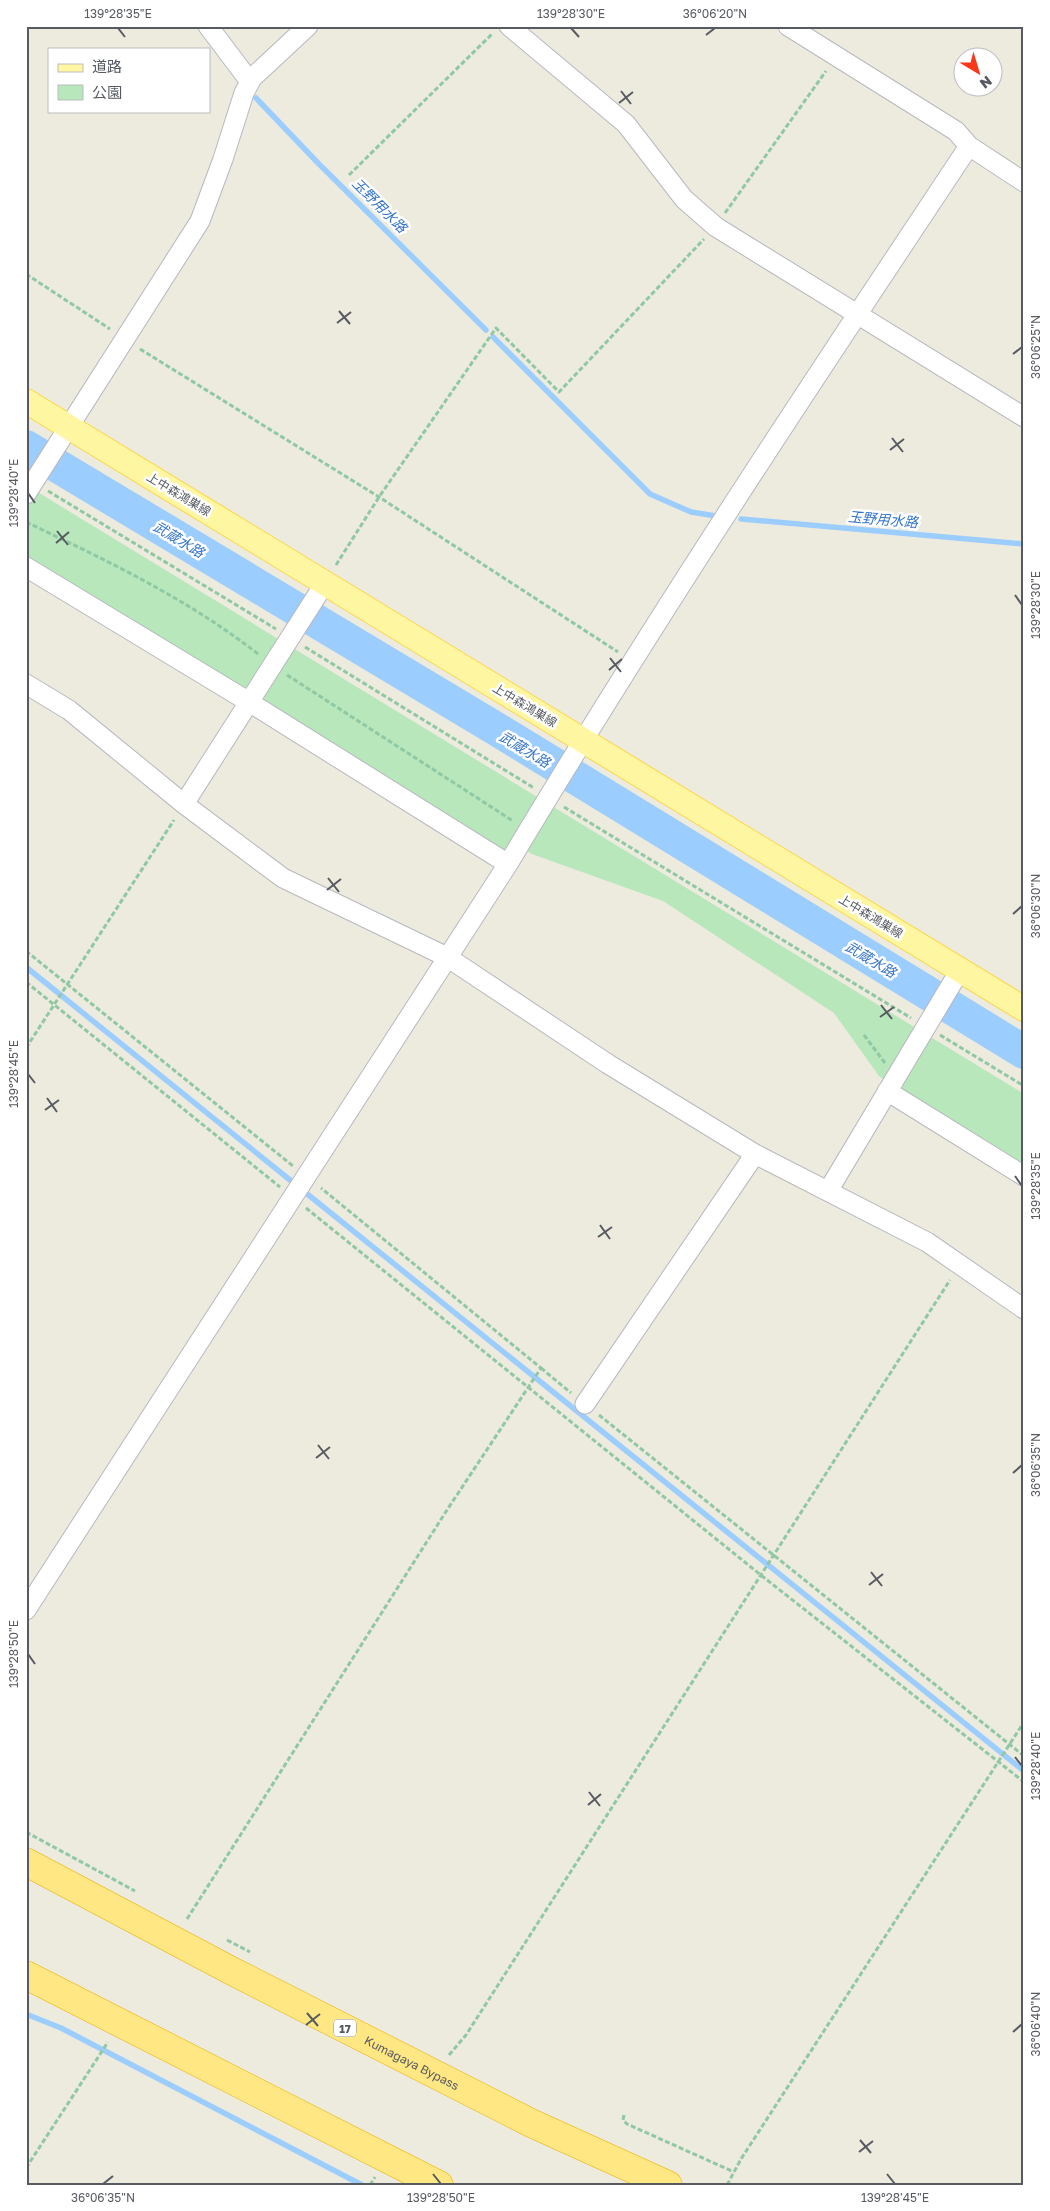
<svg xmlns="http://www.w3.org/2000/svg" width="1050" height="2211" font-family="'Golos Text','Noto Sans JP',sans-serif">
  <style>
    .park { fill: #b7e7ba }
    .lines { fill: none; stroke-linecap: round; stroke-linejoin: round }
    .stream { stroke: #9ccdff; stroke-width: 5.5 }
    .river { stroke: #9ccdff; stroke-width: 34 }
    .minor-casing { stroke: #b7b9bf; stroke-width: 21 }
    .major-casing { stroke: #fdd646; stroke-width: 26 }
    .highway-casing { stroke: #ebb000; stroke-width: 29 }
    .path { stroke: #90c8a3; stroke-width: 3; stroke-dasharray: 5 2.5; stroke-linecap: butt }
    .minor { stroke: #fff; stroke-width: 19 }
    .major { stroke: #fff6a1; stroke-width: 24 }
    .highway { stroke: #ffe783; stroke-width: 28 }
    .ticks { fill: none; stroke: #575b61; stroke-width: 2 }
    .labels { text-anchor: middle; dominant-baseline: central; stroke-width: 5; stroke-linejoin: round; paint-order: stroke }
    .shield { fill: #fff; stroke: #898c90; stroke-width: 1 }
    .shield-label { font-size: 11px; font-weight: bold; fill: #575b61 }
    .street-label { font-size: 12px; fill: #575b61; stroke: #fff }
    .water-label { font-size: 14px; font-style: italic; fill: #3575cc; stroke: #fff }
    .neatline { fill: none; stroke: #575b61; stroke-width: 2 }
    .ticks-label { font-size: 12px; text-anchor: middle; fill: #575b61 }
  </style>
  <rect width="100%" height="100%" fill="#edeade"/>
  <path class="park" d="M 26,485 L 1024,1094 L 1024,1169 L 903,1095 L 879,1076 L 834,1013 L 663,901 L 532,854 L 511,842 L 504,852 L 26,561 Z"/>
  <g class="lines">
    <path class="stream" d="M 256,98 L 317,162 L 486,330
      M 493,337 L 650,494 L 691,512 L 716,516
      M 741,519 L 1024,544
      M 26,967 L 290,1180
      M 306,1193 L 1024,1771
      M 26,2014 L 61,2028 L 362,2185"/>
    <path class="river" d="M 26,447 L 498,730 L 1024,1052"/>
    <g class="minor-casing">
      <path id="minor" d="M 208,26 L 245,75 L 252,78
        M 509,26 L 626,124 L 684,199 L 716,227 L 1024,417
        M 788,26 L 956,131 L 969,146 L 1024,182
        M 26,494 L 200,221 L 223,159 L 244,93 L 252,78 L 308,26
        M 26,567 L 249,702 L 508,864
        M 26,684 L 69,710 L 184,804 L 283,878 L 447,957 L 608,1064 L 755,1154 L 927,1242 L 1024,1309
        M 184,804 L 325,583
        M 887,1091 L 1024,1176
        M 828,1191 L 960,970
        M 585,1404 L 755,1154
        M 26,1610 L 508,864 C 654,620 812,382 969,146"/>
    </g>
    <g class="major-casing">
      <path id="major" d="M 26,401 L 1024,1009"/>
    </g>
    <g class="highway-casing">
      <g id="highway">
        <path id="s1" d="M 26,1862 L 230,1970 L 531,2123 L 668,2185"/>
        <path d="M 26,1975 L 439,2185"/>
      </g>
    </g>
    <path class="path" d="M 349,175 L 492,34
      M 725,213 L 826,71
      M 26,274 L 110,329
      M 140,349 L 379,497 L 618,652
      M 48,491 L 276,629
      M 26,522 C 106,560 188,599 258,654
      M 336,565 L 379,497 L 496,328 L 559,392 L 704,239
      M 305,647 L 534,788
      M 287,675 L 513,821
      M 564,807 L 911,1018
      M 26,951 L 293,1166
      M 26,982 L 280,1187
      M 864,1035 L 885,1063
      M 940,1035 L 1024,1086
      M 26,1048 L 174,820
      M 306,1208 L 762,1576 L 1024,1782
      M 541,1368 L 571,1393
      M 599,1415 L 1024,1756
      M 26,1832 L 135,1891
      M 187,1919 L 447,1510 L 541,1368 L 321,1188
      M 227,1940 L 250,1952
      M 449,2055 L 466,2035 L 950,1280
      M 624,2115 L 623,2120 L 627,2124 L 734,2172
      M 26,2168 L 108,2042
      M 370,2185 L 375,2177
      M 727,2185 L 741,2159 L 1024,1722"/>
    <use href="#minor" class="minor"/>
    <use href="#major" class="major"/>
    <use href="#highway" class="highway"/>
  </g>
  <path class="ticks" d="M 118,28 L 125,37M 571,28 L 579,37M 706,35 L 715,28M 621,91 L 631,104M 619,103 L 633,92M 339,311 L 350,324M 337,323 L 351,312M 1013,354 L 1022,347M 892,438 L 903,452M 890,450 L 904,439M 28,493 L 35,503M 57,531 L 68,545M 56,543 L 69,532M 1015,595 L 1022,605M 610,658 L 621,672M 609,670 L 622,659M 328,878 L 339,892M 327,890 L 341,879M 1013,914 L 1022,906M 881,1005 L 892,1019M 880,1017 L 894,1007M 28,1074 L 35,1083M 47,1098 L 57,1112M 45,1110 L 59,1100M 1015,1176 L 1022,1186M 600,1225 L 610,1239M 598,1237 L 612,1227M 318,1445 L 329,1459M 316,1458 L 330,1447M 1013,1473 L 1022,1465M 871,1572 L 882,1586M 869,1585 L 883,1574M 28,1654 L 35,1664M 1015,1757 L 1022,1766M 589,1792 L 600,1806M 588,1805 L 601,1794M 307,2013 L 318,2026M 306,2025 L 320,2014M 1013,2032 L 1022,2024M 860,2140 L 871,2153M 859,2152 L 873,2141M 433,2174 L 441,2184M 887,2174 L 895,2184M 103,2184 L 113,2176"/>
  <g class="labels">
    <rect class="shield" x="334" y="2019.5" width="22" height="17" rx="4"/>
    <g class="shield-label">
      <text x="345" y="2028">17</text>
    </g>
    <g class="street-label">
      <text transform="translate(179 494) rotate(31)">上中森鴻巣線</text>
      <text transform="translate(525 705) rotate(31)">上中森鴻巣線</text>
      <text transform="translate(871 916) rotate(31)">上中森鴻巣線</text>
      <text stroke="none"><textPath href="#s1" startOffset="435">Kumagaya Bypass</textPath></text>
    </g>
    <g class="water-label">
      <text transform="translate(380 205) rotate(45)">玉野用水路</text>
      <text transform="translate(883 519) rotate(5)">玉野用水路</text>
      <text transform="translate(179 539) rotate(31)">武蔵水路</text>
      <text transform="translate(525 749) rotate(31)">武蔵水路</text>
      <text transform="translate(871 959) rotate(31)">武蔵水路</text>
    </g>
  </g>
  <rect width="1050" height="2211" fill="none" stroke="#ffffff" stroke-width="55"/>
  <rect x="48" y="48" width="162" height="65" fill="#ffffff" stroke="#bcbdc0"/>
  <rect x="58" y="64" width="25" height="8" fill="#fff6a1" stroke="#bcbdc0"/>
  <text x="92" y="72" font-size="15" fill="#575b61">道路</text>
  <rect x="58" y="85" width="25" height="15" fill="#b7e7ba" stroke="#bcbdc0"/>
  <text x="92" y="98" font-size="15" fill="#575b61">公園</text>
  <g transform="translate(978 72) rotate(142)"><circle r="24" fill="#ffffff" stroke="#bcbdc0"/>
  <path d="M0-4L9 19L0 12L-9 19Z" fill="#f83819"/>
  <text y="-8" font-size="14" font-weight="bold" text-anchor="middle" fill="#575b61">N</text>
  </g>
  <rect x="28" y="28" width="994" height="2156" class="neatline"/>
  <g class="ticks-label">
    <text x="118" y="18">139°28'35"E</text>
    <text x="571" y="18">139°28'30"E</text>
    <text x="715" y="18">36°06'20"N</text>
    <text transform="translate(1036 347) rotate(-90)" y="4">36°06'25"N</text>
    <text transform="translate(14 493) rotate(-90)" y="4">139°28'40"E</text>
    <text transform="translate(1036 605) rotate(-90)" y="4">139°28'30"E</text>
    <text transform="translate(1036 906) rotate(-90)" y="4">36°06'30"N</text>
    <text transform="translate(14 1074) rotate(-90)" y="4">139°28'45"E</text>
    <text transform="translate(1036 1186) rotate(-90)" y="4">139°28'35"E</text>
    <text transform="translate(1036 1465) rotate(-90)" y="4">36°06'35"N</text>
    <text transform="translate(14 1654) rotate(-90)" y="4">139°28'50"E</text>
    <text transform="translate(1036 1766) rotate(-90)" y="4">139°28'40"E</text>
    <text transform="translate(1036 2024) rotate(-90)" y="4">36°06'40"N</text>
    <text x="103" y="2202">36°06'35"N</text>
    <text x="441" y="2202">139°28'50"E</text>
    <text x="895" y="2202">139°28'45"E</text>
  </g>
</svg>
